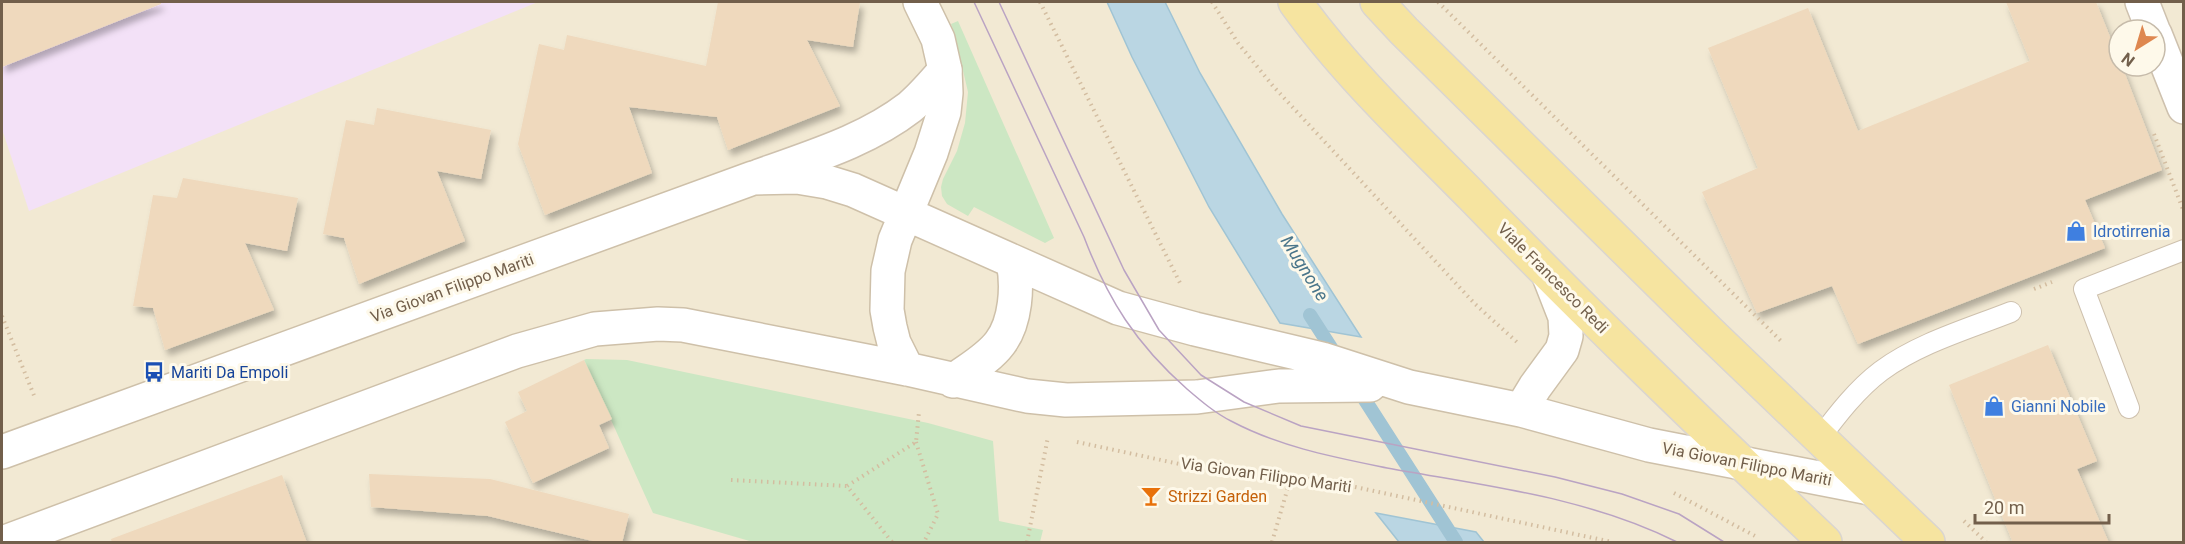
<svg xmlns="http://www.w3.org/2000/svg" width="2185" height="544" font-family="Roboto,sans-serif">
  <style>
    .residential { fill: #f2e9d3; fill-rule: evenodd }
    .education { fill: #f3e1f7 }
    .green { fill: #cce7c3 }
    .water { fill: #bad6e3; stroke: #a0c4d4; stroke-width: 1.5 }
    .lines { fill: none; stroke-linecap: round; stroke-linejoin: round }
    .stream { stroke: #a0c4d4; stroke-width: 14 }
    .building { fill: #efd9bd; filter: url(#shadow) }
    .lane-casing { stroke: #cec1ae; stroke-width: 22 }
    .street-casing { stroke: #cec1ae; stroke-width: 36 }
    .secondary-casing { stroke: #cec0a9; stroke-width: 36 }
    .primary-casing { stroke: #dad5d0; stroke-width: 36 }
    .path { stroke: #d3bda0; stroke-width: 4; stroke-dasharray: 1.5 4.5; stroke-linecap: butt }
    .lane { stroke: #fff; stroke-width: 20 }
    .street { stroke: #fff; stroke-width: 33 }
    .secondary { stroke: #fff; stroke-width: 33 }
    .primary { stroke: #f6e4a0; stroke-width: 33 }
    .tram { stroke: #baa3c3; stroke-width: 1.5 }
    .labels { text-anchor: middle; dominant-baseline: central; stroke-width: 6; stroke-linejoin: round; paint-order: stroke }
    .shop-label { font-size: 16px; fill: #366cbe; stroke: #fef9ea; text-anchor: start }
    .street-label { font-size: 16px; fill: #725f4b; stroke: #fef9ea }
    .transit-label { font-size: 16px; fill: #164399; stroke: #fef9ea; text-anchor: start }
    .food-label { font-size: 16px; fill: #c56008; stroke: #fef9ea; text-anchor: start }
    .water-label { font-size: 18px; font-style: italic; fill: #49758a; stroke: #fef9ea }
  </style>
  <defs>
    <filter id="shadow"><feDropShadow dx="3.5" dy="6" stdDeviation="3" flood-color="#0004"/></filter>
  </defs>
  <rect width="100%" height="100%" fill="#fbf6e4"/>
  <path class="residential" d="M 2,2 L 2183,2 L 2183,542 L 2,542 ZM 2119,30 L 2155,30 L 2155,66 L 2119,66 Z"/>
  <path class="education" d="M 2,2 L 538,2 L 29,211 L 2,129 Z"/>
  <path class="green" d="M 958,21 L 1054,238 L 1045,243 L 974,207 L 968,216 L 947,204 L 942,196 L 941,187 L 943,179 L 957,151 L 965,123 L 968,92 L 954,32 L 951,24 Z
    M 586,359 L 627,360 L 928,423 L 993,441 L 999,521 L 1043,530 L 1040,542 L 753,542 L 653,513 L 584,360 Z"/>
  <path class="water" d="M 1107,2 L 1165,2 L 1200,73 L 1282,214 L 1361,337 L 1280,323 L 1209,207 L 1132,57 Z
    M 1376,513 L 1476,532 L 1484,542 L 1399,542 Z"/>
  <g class="lines">
    <path class="stream" d="M 1310,315 L 1337,357
      M 1356,386 L 1456,542"/>
  </g>
  <path class="building" d="M 2,2 L 161,2 L 161,4 L 2,67 Z
    M 718,2 L 860,2 L 853,47 L 807,40 L 840,106 L 728,150 L 717,117 L 629,107 L 652,173 L 545,215 L 518,144 L 539,44 L 564,50 L 567,35 L 706,66 Z
    M 2006,2 L 2096,2 L 2119,59 L 2119,66 L 2122,66 L 2162,170 L 2085,200 L 2105,248 L 1858,344 L 1832,286 L 1757,313 L 1702,192 L 1758,168 L 1708,48 L 1808,8 L 1858,131 L 2030,61 Z
    M 377,108 L 491,130 L 481,179 L 437,171 L 465,241 L 359,284 L 344,238 L 323,234 L 346,120 L 374,125 Z
    M 183,178 L 298,198 L 287,251 L 245,243 L 274,310 L 165,350 L 153,308 L 133,306 L 153,195 L 177,198 Z
    M 2048,345 L 2097,461 L 2077,469 L 2109,543 L 2013,543 L 1949,385 Z
    M 584,360 L 612,419 L 599,425 L 609,448 L 533,483 L 505,422 L 527,411 L 518,392 Z
    M 369,474 L 490,479 L 629,514 L 622,543 L 601,543 L 488,516 L 371,507 Z
    M 282,475 L 307,543 L 112,543 L 111,539 Z"/>
  <g class="lines">
    <g class="lane-casing">
      <path id="lane" d="M 2129,408 L 2084,289 L 2184,250
        M 1819,439 C 1837,415 1857,389 1881,371 C 1919,343 1968,329 2011,312"/>
    </g>
    <g class="street-casing">
      <path id="street" d="M 2142,2 L 2153,30
        M 2155,34 L 2184,107
        M 759,176 C 811,157 866,141 910,107 C 923,96 934,83 945,70"/>
    </g>
    <g class="secondary-casing">
      <path id="secondary" d="M 907,369 L 894,343 L 890,327 L 887,310 L 888,271 L 895,240 L 931,153 L 944,112 L 946,93 L 945,70 L 938,39 L 920,2
        M 953,381 C 969,369 988,359 1000,343 C 1016,322 1018,286 1013,262
        M 1521,410 L 1535,387 L 1562,350 L 1566,336 L 1565,317 L 1549,276
        M 2,452 L 753,178 L 797,177 L 827,182 L 853,190 L 1118,308 L 1195,329 L 1322,359 L 1409,387 L 1521,410 L 1649,445 L 1870,488
        M 5,542 L 517,351 L 595,329 L 658,324 L 683,325 L 907,369 L 1027,396 L 1066,400 L 1197,397 L 1279,386 L 1370,385"/>
    </g>
    <g class="primary-casing">
      <path id="primary" d="M 1295,2 C 1346,73 1411,134 1472,196 C 1587,315 1706,429 1825,542
        M 1377,2 L 1404,31 L 1709,332 L 1928,542"/>
    </g>
    <path class="path" d="M 1040,2 L 1180,283
      M 1212,2 L 1238,43 L 1273,86 L 1475,304 L 1519,344
      M 1438,2 L 1781,341
      M 2154,134 L 2184,212
      M 2034,289 L 2052,282
      M 2,316 L 35,398
      M 916,442 L 938,514 L 924,542
      M 1077,442 L 1189,466 L 1332,482 L 1612,542
      M 731,480 L 847,486
      M 1674,493 L 1757,537
      M 1964,521 L 1986,542
      M 892,542 L 847,486 L 916,442 L 919,412
      M 1027,542 L 1048,437
      M 1272,542 L 1291,477"/>
    <use href="#lane" class="lane"/>
    <use href="#street" class="street"/>
    <use href="#secondary" class="secondary"/>
    <use href="#primary" class="primary"/>
    <path class="tram" d="M 974,2 L 1084,237 C 1108,300 1136,344 1187,389 C 1201,401 1215,413 1231,421 C 1280,447 1333,457 1387,468 C 1486,486 1587,497 1677,542
      M 999,2 L 1124,270 L 1159,330 L 1201,375 L 1244,402 L 1301,426 L 1555,477 L 1622,494 L 1679,514 L 1724,542"/>
  </g>
  <defs>
    <g id="shop-bare" transform="scale(1.62)"><path d="M-5-2.5h2.3a2.7 3.5 0 0 1 5.4 0H5L5.5 6h-11ZM-1.5-2.5h3a1.5 2.3 0 0 0-3 0Z" fill="#3f7fe0" stroke="#fef9ea" stroke-width="2.5" paint-order="stroke"/></g>
    <g id="bus-bare" transform="scale(1.62)"><path d="M-5-6H5V4H4V6H2V4H-2V6H-4V4H-5ZM-3.5-4V0h7V-4ZM-3.5 1.2v1.5H-2V1.2ZM2 1.2v1.5H3.5V1.2Z" fill="#1a4fb4" stroke="#fef9ea" stroke-width="2.5" paint-order="stroke"/></g>
    <g id="bar-bare" transform="scale(1.62)"><path d="M-6-5H6L.8 .8V4.5H3.5V6h-7V4.5H-.8V.8Z" fill="#e8710a" stroke="#fef9ea" stroke-width="2.5" paint-order="stroke"/></g>
  </defs>
  <g fill-rule="evenodd">
    <use href="#shop-bare" x="2076" y="231"/>
    <use href="#bus-bare" x="154" y="372"/>
    <use href="#shop-bare" x="1994" y="406"/>
    <use href="#bar-bare" x="1151" y="496"/>
  </g>
  <g class="labels">
    <g class="shop-label">
      <text x="2093" y="231">Idrotirrenia</text>
      <text x="2011" y="406">Gianni Nobile</text>
    </g>
    <g class="street-label">
      <text transform="translate(1553 278) rotate(45)">Viale Francesco Redi</text>
      <text transform="translate(452 288) rotate(-20)">Via Giovan Filippo Mariti</text>
      <text transform="translate(1747 464) rotate(11)">Via Giovan Filippo Mariti</text>
      <text transform="translate(1266 475) rotate(8)">Via Giovan Filippo Mariti</text>
    </g>
    <g class="transit-label">
      <text x="171" y="372">Mariti Da Empoli</text>
    </g>
    <g class="food-label">
      <text x="1168" y="496">Strizzi Garden</text>
    </g>
    <g class="water-label">
      <text transform="translate(1305 268) rotate(58)">Mugnone</text>
    </g>
  </g>
  <rect width="2185" height="544" fill="none" stroke="#725f4b" stroke-width="6"/>
  <g transform="translate(2137 48) rotate(217)"><circle r="28" fill="#fef9ea" stroke="#c6bbaa" stroke-width="1.5"/>
  <path d="M0-4.5L10 22L0 15L-10 22Z" fill="#de874f"/>
  <text y="-9" font-size="16" font-weight="bold" text-anchor="middle" fill="#725f4b">N</text>
  </g>
  <path d="M1975 514v9h134v-9" fill="none" stroke="#725f4b" stroke-width="3"/>
  <text x="1984" y="514" font-size="18" fill="#725f4b" stroke="#fef9ea" stroke-width="4.5" paint-order="stroke">20 m</text>
</svg>
